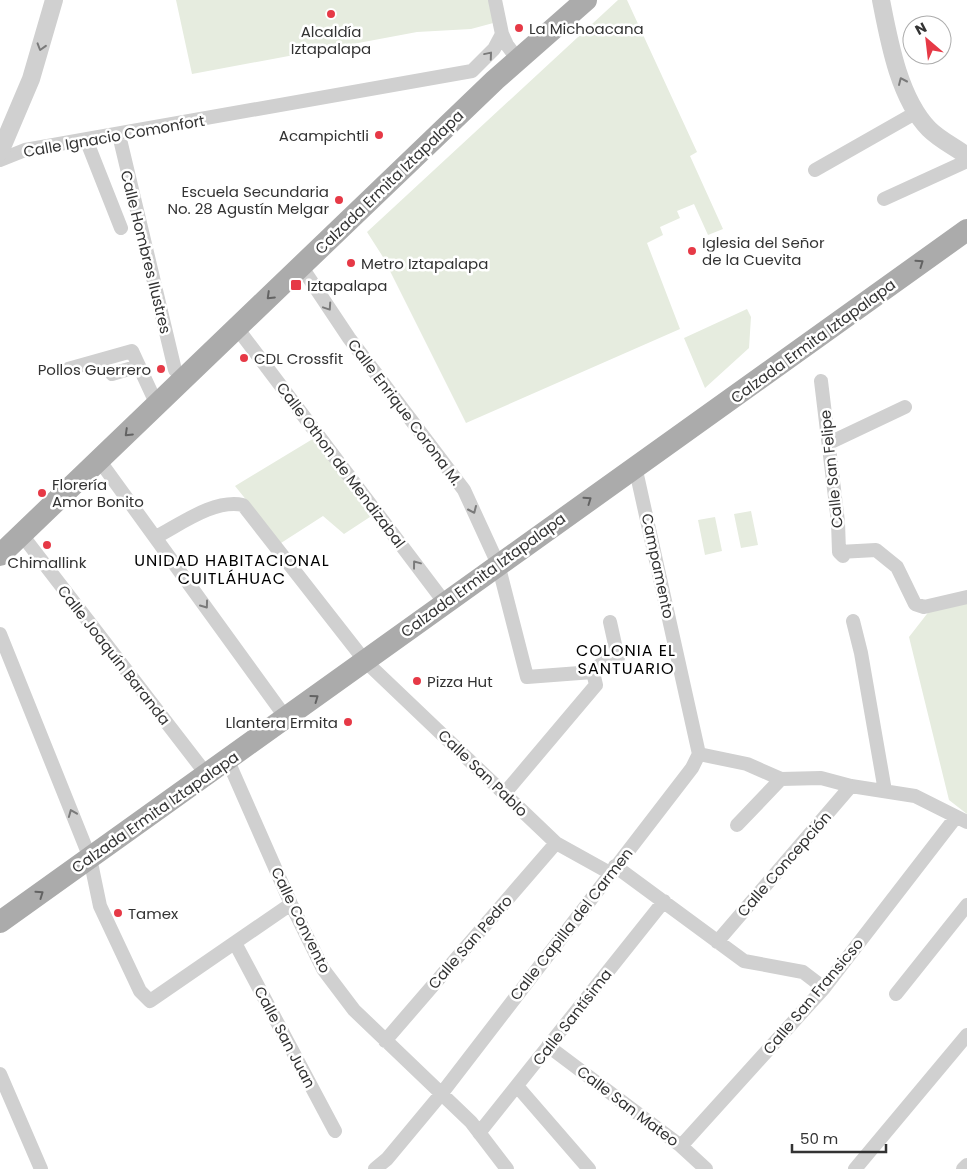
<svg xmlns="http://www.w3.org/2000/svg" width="967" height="1169" font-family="Poppins,sans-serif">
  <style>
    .green { fill: #e6ecdf }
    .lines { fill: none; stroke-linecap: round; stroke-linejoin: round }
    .minor { stroke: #d0d0d0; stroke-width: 14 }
    .tertiary { stroke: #d0d0d0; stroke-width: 18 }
    .primary { stroke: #ababab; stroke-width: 22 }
    .oneway { stroke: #7a7a7a }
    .oneway2 { stroke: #636363 }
    .poi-dot { fill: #e63946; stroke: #fff; stroke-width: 2 }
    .labels { text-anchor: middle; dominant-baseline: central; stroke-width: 5; stroke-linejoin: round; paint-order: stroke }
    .poi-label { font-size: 15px; fill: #333; stroke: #fff; text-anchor: start }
    .street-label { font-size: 15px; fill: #333; stroke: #fff }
    .neighbourhood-label { font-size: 16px; letter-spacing: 1px; fill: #000; stroke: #fff }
  </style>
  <rect width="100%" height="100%" fill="#fff"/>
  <path class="green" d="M 176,0 L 492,0 L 497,22 L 471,29 L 417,32 L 192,74 Z
    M 618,0 L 627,0 L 697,152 L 690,156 L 723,229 L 708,235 L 694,204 L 677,211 L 680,218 L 660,227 L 663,235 L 647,243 L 680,329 L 466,423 L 383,257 L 367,232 Z
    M 747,309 L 751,317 L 749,348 L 705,388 L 684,338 Z
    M 316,437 L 376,513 L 344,534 L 323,516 L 281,543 L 235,486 Z
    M 751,511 L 758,545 L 741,548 L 734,514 Z
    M 715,517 L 722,551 L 705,555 L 698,520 Z
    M 967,599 L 967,814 L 949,800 L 909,637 L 930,610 Z"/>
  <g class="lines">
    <path class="minor" d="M 495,0 L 502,34 L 507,45 L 516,57 L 525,56
      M 119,135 L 175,370
      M 89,147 L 121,228
      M 0,160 L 25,150 L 472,71 L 494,49 L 502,34
      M 815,170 L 917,112
      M 884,199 L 967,161
      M 301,266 L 349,338 L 464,490 L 498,564 L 527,677 L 593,672 L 602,663 L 618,658 L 610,622
      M 237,328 L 445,603
      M 68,369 L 132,351 L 157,405
      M 112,374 L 139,366
      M 821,381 L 838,522 L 839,552 L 843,556
      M 829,443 L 905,407
      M 99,460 L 286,718
      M 635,466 L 699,754
      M 22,535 L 207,775
      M 156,537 C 181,524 214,499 243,505 L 365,661 L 556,843 L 610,873
      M 839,552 L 876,550 L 897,567 L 915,604 L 924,607 L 967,597
      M 853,621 L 861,653 L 885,791
      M 0,634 L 90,858 L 100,906 L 140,991 L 150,1001 L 291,904
      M 699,754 L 747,764 L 781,779 L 821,778 L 851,786 L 915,796 L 967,822
      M 228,761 L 291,904 L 323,969 L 354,1010 L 471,1122 L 507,1169
      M 504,794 L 596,685 L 593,672
      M 737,825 L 781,779
      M 615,866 L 744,961 L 803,972 L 824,988
      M 717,942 L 851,786
      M 235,943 L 335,1131
      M 896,994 L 967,905
      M 385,1041 L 556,843
      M 548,1046 L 681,1146 L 706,1169
      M 0,1074 L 41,1169
      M 517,1086 L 589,1169
      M 479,1133 L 664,901
      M 681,1146 L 824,988 L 956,817
      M 375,1169 L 387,1159 L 442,1093 L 692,768 L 699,754
      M 855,1169 L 967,1035
      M 963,1169 L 967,1165"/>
    <path class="tertiary" d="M 881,0 C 889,41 899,98 929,129 C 940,140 955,147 967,156
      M 0,152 L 31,79 L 54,0"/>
    <path class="primary" d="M 0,555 L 495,80 L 586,0
      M 0,922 L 967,230"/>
  </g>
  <defs><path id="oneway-chevron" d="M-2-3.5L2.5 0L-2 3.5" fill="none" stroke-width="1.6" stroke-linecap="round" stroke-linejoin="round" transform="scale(1.25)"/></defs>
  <g class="oneway">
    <use href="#oneway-chevron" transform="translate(41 47) rotate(107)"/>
    <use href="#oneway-chevron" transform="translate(489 55) rotate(-50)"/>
    <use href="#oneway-chevron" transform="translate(902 81) rotate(-114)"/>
    <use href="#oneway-chevron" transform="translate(328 307) rotate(56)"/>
    <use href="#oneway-chevron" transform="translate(473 510) rotate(66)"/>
    <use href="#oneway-chevron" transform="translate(416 564) rotate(-127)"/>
    <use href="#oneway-chevron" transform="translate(205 605) rotate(54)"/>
    <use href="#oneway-chevron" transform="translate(72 813) rotate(-112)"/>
  </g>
  <g class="oneway2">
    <use href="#oneway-chevron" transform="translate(920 263) rotate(-35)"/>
    <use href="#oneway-chevron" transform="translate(270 296) rotate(136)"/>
    <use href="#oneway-chevron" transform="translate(128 433) rotate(136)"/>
    <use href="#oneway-chevron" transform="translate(588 500) rotate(-35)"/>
    <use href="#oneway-chevron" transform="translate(315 698) rotate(-36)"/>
    <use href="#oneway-chevron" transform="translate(40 894) rotate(-35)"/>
  </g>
  <g class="poi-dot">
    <circle cx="331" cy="14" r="5"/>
    <circle cx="519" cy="28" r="5"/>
    <circle cx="379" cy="135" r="5"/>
    <circle cx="339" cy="200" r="5"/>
    <circle cx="692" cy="251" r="5"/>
    <circle cx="351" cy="263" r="5"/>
    <rect x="290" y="279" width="12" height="12" rx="2.5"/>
    <circle cx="244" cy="358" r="5"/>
    <circle cx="161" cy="369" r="5"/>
    <circle cx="42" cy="493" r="5"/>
    <circle cx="47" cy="545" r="5"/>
    <circle cx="417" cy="681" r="5"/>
    <circle cx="348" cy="722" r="5"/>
    <circle cx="118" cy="913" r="5"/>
  </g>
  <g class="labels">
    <g class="poi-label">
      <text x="529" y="28">La Michoacana</text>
      <text x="331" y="31" text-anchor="middle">Alcaldía<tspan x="331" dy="17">Iztapalapa</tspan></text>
      <text x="369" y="135" text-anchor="end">Acampichtli</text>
      <text x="329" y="191" text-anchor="end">Escuela Secundaria<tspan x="329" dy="17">No. 28 Agustín Melgar</tspan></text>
      <text x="702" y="242">Iglesia del Señor<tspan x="702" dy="17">de la Cuevita</tspan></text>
      <text x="361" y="263">Metro Iztapalapa</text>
      <text x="307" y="285">Iztapalapa</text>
      <text x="254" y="358">CDL Crossfit</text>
      <text x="151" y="369" text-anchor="end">Pollos Guerrero</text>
      <text x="52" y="484">Florería<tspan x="52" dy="17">Amor Bonito</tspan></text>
      <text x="47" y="562" text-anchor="middle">Chimallink</text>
      <text x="427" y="681">Pizza Hut</text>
      <text x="338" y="722" text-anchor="end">Llantera Ermita</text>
      <text x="128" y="913">Tamex</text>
    </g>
    <g class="street-label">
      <text transform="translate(114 136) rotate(-10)">Calle Ignacio Comonfort</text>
      <text transform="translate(389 182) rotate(-44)">Calzada Ermita Iztapalapa</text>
      <text transform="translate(146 252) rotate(76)">Calle Hombres Ilustres</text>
      <text transform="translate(813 341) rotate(-36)">Calzada Ermita Iztapalapa</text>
      <text transform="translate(405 412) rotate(53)">Calle Enrique Corona M.</text>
      <text transform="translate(341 465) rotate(53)">Calle Othon de Mendizabal</text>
      <text transform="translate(831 469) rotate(-96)">Calle San Felipe</text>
      <text transform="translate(658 566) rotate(78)">Campamento</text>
      <text transform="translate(483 575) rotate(-36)">Calzada Ermita Iztapalapa</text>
      <text transform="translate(114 655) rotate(52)">Calle Joaquín Baranda</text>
      <text transform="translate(483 773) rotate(44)">Calle San Pablo</text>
      <text transform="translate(155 812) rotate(-35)">Calzada Ermita Iztapalapa</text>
      <text transform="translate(784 864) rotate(-49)">Calle Concepción</text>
      <text transform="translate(301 920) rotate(64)">Calle Convento</text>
      <text transform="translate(571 924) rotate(-52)">Calle Capilla del Carmen</text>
      <text transform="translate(470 942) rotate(-49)">Calle San Pedro</text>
      <text transform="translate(813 996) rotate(-50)">Calle San Fransicso</text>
      <text transform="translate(572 1017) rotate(-52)">Calle Santísima</text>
      <text transform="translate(285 1037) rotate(62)">Calle San Juan</text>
      <text transform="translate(628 1106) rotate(37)">Calle San Mateo</text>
    </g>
    <g class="neighbourhood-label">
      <text x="232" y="560">UNIDAD HABITACIONAL<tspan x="232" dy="18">CUITLÁHUAC</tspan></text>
      <text x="626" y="650">COLONIA EL<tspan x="626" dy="18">SANTUARIO</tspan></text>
    </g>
  </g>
  <g transform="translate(927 40) rotate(332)"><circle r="24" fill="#ffffff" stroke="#adadad"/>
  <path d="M0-4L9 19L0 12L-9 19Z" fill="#e63946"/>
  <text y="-8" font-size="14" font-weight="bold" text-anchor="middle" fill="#333333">N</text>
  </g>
  <path d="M792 1144v8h94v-8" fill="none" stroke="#333333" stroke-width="2.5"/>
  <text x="800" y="1144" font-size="15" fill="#333333" stroke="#ffffff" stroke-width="4" paint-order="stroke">50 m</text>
</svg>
